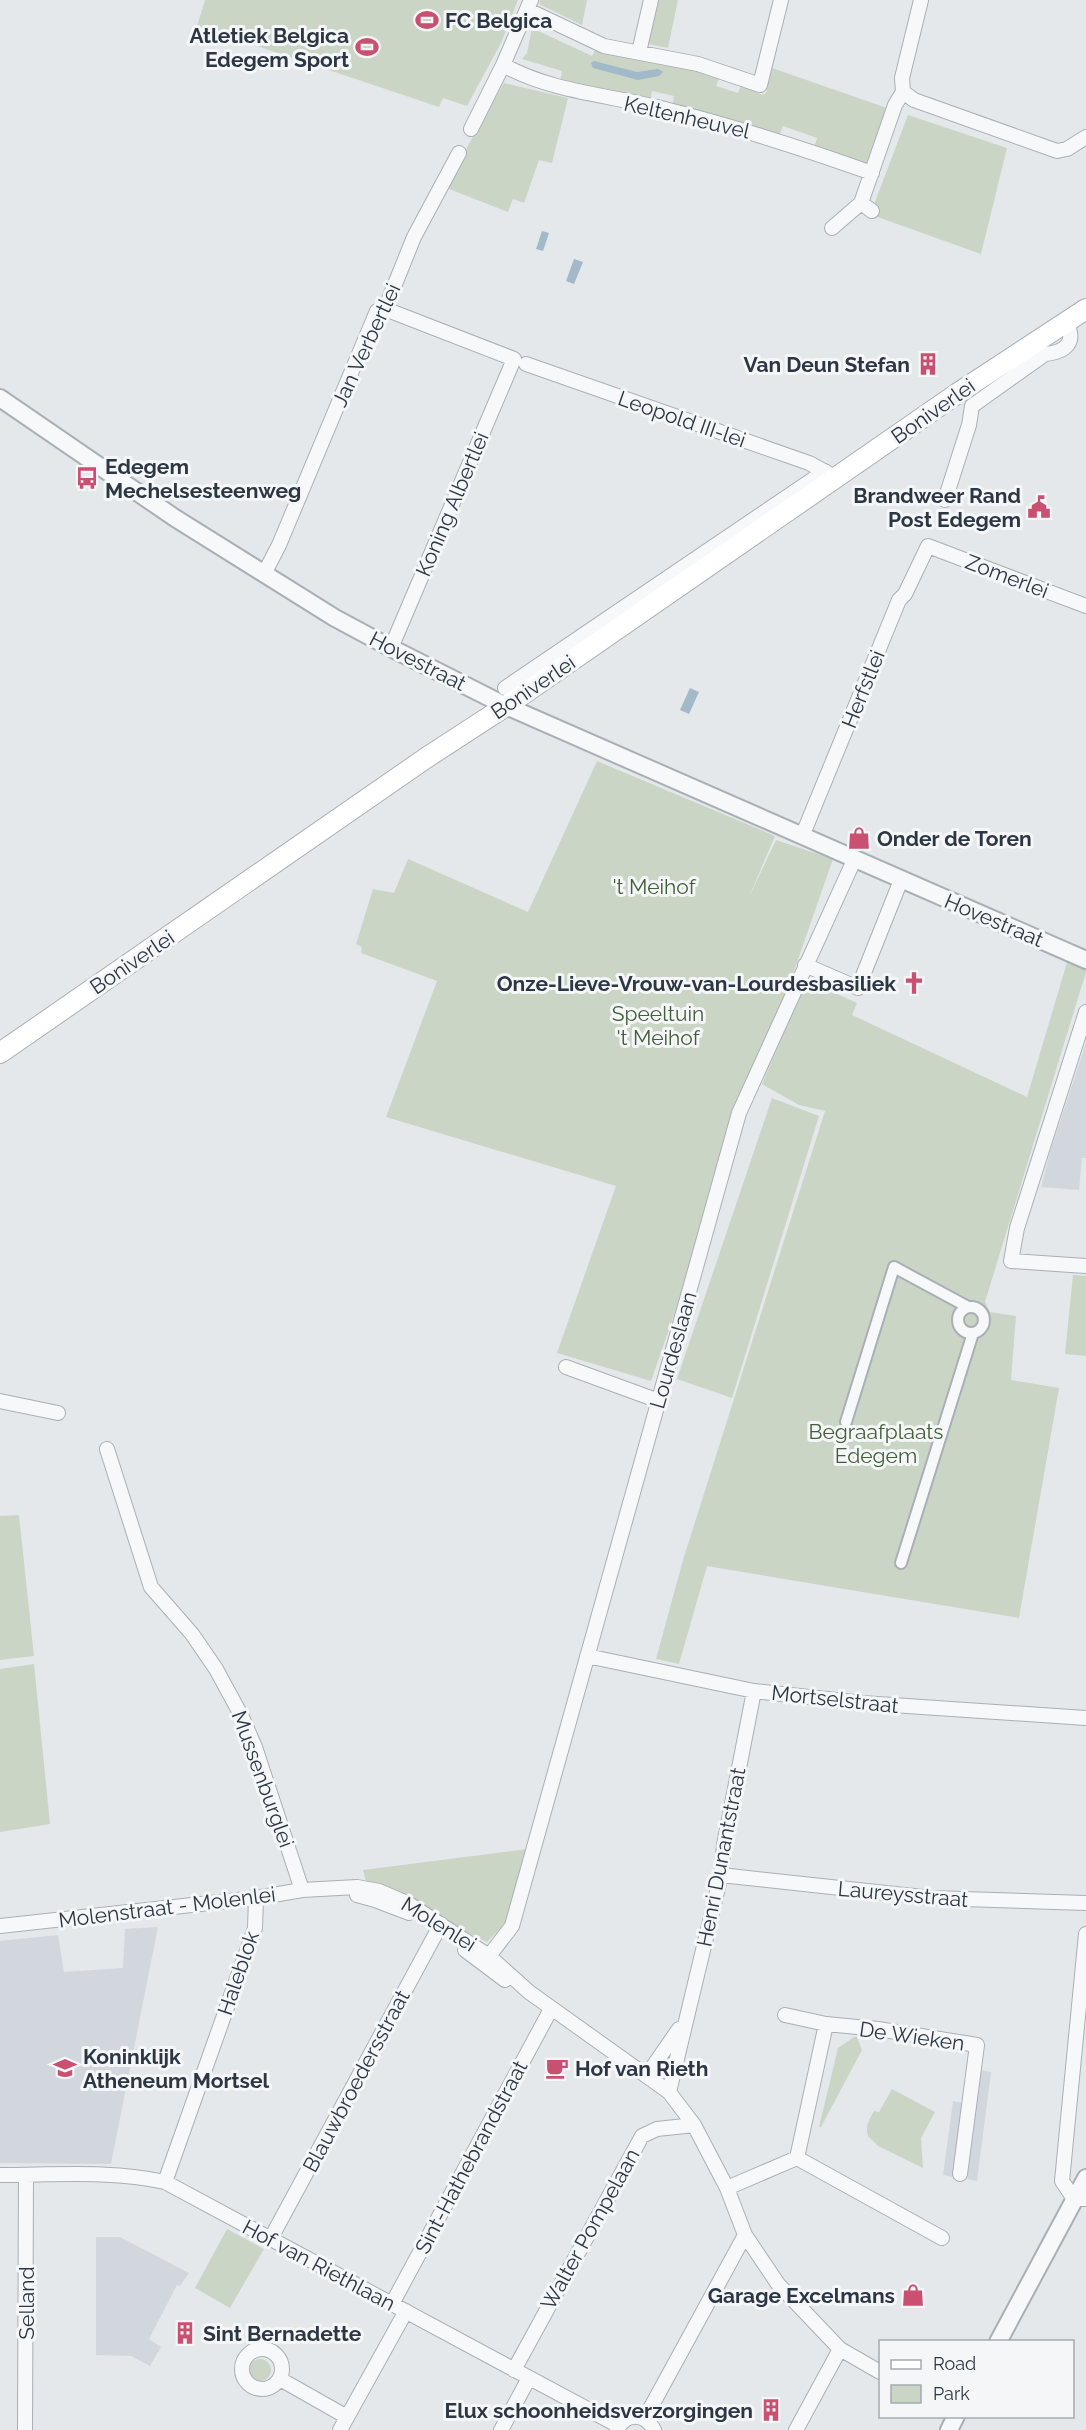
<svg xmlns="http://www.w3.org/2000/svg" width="1086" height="2430" font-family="Raleway,sans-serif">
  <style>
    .built { fill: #d2d7dd }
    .green { fill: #cbd5c6 }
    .water { fill: #a1b9c9 }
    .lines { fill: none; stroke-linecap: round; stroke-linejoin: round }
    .pedestrian-casing { stroke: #a9afb5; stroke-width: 14 }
    .minor-casing { stroke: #a9afb5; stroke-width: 16 }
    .tertiary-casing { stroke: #a9afb5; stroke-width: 20 }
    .secondary-casing { stroke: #a9afb5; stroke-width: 22 }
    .pedestrian { stroke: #f7f8fa; stroke-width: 10 }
    .minor { stroke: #f7f8fa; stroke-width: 14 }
    .tertiary { stroke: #f7f8fa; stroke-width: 16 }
    .secondary { stroke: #fff; stroke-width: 20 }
    .labels { text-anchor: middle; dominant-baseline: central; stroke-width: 6; stroke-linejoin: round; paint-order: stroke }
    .poi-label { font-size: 21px; font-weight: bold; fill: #2c3743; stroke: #f4f6f8; text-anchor: start }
    .street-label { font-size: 21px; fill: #2c3743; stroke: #f4f6f8 }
    .park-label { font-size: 21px; fill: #455e3a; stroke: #f4f6f8 }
  </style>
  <rect width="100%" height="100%" fill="#e4e8eb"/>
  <path class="built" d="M 1086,1043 L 1086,1158 L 1082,1158 L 1079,1190 L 1041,1187 L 1051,1149 Z
    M 158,1927 L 111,2164 L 0,2163 L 0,1941 L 58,1935 L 64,1972 L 123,1968 L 125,1929 Z
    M 981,2070 L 991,2072 L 977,2181 L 967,2179 Z
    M 953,2101 L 963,2103 L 953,2177 L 943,2175 Z
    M 96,2237 L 120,2237 L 189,2273 L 180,2286 L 177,2285 L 149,2339 L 161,2347 L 150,2366 L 131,2356 L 96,2355 Z"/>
  <path class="green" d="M 205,0 L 518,0 L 501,43 L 467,106 L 443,98 L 439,107 L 197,26 Z
    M 540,0 L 587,0 L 582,25 L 539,4 Z
    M 658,0 L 678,0 L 668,48 L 648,44 Z
    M 532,28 L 592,56 L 597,46 L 641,60 L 646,57 L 720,76 L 716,86 L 738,93 L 742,83 L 762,95 L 766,93 L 772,68 L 887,108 L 869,162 L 860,164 L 814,148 L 817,138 L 783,126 L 779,136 L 672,107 L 674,96 L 652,91 L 650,102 L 560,82 L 562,71 L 522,59 L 527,53 Z
    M 504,83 L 568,98 L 552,163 L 539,160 L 524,203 L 513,199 L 508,212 L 444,187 Z
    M 908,115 L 1007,148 L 981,254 L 872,215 L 873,207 Z
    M 597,761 L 775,836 L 748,899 L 776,840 L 833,859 L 651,1381 L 557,1353 L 616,1186 L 386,1117 L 437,981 L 361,953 L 362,947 L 356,944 L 373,889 L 394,893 L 408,859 L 528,912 Z
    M 1068,959 L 1086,966 L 1086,972 L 985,1302 L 990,1312 L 1016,1316 L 1011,1380 L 1059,1388 L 1019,1618 L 707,1566 L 679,1664 L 656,1659 L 683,1560 L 825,1111 L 799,1105 L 762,1084 L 806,980 L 857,1003 L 852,1015 L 1027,1097 Z
    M 772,1098 L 819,1116 L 732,1398 L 677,1379 Z
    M 1073,1275 L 1086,1276 L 1086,1356 L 1065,1354 Z
    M 19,1515 L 34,1656 L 0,1660 L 0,1516 Z
    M 34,1664 L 50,1824 L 0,1832 L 0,1669 Z
    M 528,1849 L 504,1925 L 487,1942 L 367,1885 L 363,1870 Z
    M 854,2037 L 857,2037 L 862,2050 L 821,2127 L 819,2127 L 838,2048 Z
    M 892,2089 L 935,2112 L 921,2138 L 923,2168 L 878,2146 L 868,2136 C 865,2126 869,2120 874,2111 L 879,2112 Z
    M 227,2229 L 264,2249 L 230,2308 L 195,2288 Z
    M249 2370a11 11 0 1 1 22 0a11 11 0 1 1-22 0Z"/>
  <path class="water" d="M 594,61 L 637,72 L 658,69 L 663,72 L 659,76 L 638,80 L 593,68 L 591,63 Z
    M 542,231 L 549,233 L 543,251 L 536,249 Z
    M 574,259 L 583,262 L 574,284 L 566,281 Z
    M 690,688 L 699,692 L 689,714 L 680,710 Z"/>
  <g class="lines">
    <g class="pedestrian-casing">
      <path id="pedestrian" d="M958 1320a13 13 0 1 1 26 0a13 13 0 1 1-26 0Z
        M 846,1422 L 894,1267 L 968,1307
        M 901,1563 L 973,1333"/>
    </g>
    <g class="minor-casing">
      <path id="minor" d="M 528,10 L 604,46 L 698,64 L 760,85 L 781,0
        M 639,52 L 651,0
        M 503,65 C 552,92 608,95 661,108 C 733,126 802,148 872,173
        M 903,92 L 914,100 L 1057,151 L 1067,149 L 1086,137
        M 903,92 L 902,78 L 921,0
        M 471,129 L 503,65 L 531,0
        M 861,203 L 895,105 L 903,92
        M 832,228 L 861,203 L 872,211
        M 385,309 L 514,359 L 391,648
        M 526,364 L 809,463 L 831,475
        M 972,406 L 1045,354 C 1066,352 1077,342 1066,322
        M 945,500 L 969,425 L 972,406
        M 264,574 L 279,545 L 377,311 L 385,309 L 414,237 L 459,153
        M 505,688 L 825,471
        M 803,834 L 899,600 L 905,594 L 928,546 L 1086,606
        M 805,965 L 858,988 L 901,880
        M 1086,1012 L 1017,1228 L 1011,1261 L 1086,1266
        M 566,1367 L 659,1401
        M 0,1401 L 58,1413
        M 107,1449 L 151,1587 L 192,1634 L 216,1669 L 241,1715 L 255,1747 L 302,1890
        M 587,1656 L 754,1691 L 863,1703 L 1086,1718
        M 721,1875 L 932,1898 L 1086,1903
        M 357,1895 L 375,1900 L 409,1913
        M 0,1926 L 256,1898 L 302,1890 L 357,1887 L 379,1891 L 409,1904 L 489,1956 L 529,1992 L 669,2092 L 694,2125 L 727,2188 L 745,2235 L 778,2284 L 840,2349 L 880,2372
        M 1086,1934 L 1062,2181 L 1074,2199 L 1086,2199
        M 465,1950 L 505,1980
        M 489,1956 L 512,1926 L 739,1113 L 855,858
        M 785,2015 L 826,2024
        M 647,2075 L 679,2029
        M 669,2092 L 721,1875 L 724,1845 L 754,1691
        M 797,2158 L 942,2238
        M 0,2175 C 54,2175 112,2170 165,2182 L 619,2426
        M 165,2182 L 255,1928 L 256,1898
        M 727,2188 L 797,2158 L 826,2024 L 878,2029 L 977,2045 L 960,2174
        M 271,2238 L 441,1924
        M 392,2304 L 551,2009
        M242 2369a20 20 0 1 1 40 0a20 20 0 1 1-40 0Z
        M 514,2370 L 642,2136 L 657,2129 L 694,2125
        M 280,2379 L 347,2417
        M 645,2418 L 745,2235
        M 25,2430 L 26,2175
        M 340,2430 L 406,2311
        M 501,2430 L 529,2378
        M 617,2430 C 626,2412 645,2413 654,2430
        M 796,2430 L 840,2349"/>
    </g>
    <g class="tertiary-casing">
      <path id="tertiary" d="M 0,398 L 175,518 L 335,618 L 391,648 L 506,706 L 1086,960
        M 998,2342 L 1086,2178
        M 949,2430 L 956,2416"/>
    </g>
    <g class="secondary-casing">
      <path id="secondary" d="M 0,1053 L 426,758 L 506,706 L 958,393 L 1086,309"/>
    </g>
    <use href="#pedestrian" class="pedestrian"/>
    <use href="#minor" class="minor"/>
    <use href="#tertiary" class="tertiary"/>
    <use href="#secondary" class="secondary"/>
  </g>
  <defs>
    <g id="stadium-bare" transform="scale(1.8)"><path d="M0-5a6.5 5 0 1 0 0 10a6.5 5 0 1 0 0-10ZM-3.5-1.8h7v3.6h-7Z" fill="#c95070" stroke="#f4f6f8" stroke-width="2.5" paint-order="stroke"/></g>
    <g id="building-bare" transform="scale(1.8)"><path d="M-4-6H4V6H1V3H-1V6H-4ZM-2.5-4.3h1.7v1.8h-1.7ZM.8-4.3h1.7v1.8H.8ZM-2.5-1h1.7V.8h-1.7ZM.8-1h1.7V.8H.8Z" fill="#c95070" stroke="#f4f6f8" stroke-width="2.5" paint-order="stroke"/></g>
    <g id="bus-bare" transform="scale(1.8)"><path d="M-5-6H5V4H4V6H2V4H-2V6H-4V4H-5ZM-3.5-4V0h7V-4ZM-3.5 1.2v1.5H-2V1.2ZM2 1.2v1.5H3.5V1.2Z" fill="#c95070" stroke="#f4f6f8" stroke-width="2.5" paint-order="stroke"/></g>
    <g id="civic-bare" transform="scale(1.8)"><path d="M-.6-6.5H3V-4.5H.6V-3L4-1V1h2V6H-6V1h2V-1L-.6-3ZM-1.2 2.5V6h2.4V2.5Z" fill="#c95070" stroke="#f4f6f8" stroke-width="2.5" paint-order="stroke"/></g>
    <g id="shop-bare" transform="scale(1.8)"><path d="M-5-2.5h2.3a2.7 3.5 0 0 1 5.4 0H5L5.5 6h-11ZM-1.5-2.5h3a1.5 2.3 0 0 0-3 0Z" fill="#c95070" stroke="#f4f6f8" stroke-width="2.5" paint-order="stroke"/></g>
    <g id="church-bare" transform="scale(1.8)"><path d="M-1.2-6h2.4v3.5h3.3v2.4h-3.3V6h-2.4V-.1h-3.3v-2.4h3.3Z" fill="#c95070" stroke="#f4f6f8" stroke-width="2.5" paint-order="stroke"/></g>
    <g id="school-bare" transform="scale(1.8)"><path d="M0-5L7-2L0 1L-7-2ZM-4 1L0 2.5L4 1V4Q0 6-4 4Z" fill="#c95070" stroke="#f4f6f8" stroke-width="2.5" paint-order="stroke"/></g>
    <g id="cafe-bare" transform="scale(1.8)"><path d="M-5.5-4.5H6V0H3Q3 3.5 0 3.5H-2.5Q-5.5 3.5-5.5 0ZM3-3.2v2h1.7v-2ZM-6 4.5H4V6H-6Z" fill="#c95070" stroke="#f4f6f8" stroke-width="2.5" paint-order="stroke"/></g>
  </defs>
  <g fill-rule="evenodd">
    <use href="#stadium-bare" x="427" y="20"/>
    <use href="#stadium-bare" x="367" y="47"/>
    <use href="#building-bare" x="928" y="364"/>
    <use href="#bus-bare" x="87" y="478"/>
    <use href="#civic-bare" x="1039" y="507"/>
    <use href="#shop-bare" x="859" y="838"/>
    <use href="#church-bare" x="914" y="983"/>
    <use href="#school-bare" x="65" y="2068"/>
    <use href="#cafe-bare" x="557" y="2068"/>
    <use href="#shop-bare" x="913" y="2295"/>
    <use href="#building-bare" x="185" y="2333"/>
    <use href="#building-bare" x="771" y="2410"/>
  </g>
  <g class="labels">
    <g class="poi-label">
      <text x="445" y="20">FC Belgica</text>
      <text x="349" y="35" text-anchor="end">Atletiek Belgica<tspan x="349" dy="24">Edegem Sport</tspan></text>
      <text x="910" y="364" text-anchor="end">Van Deun Stefan</text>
      <text x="105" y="466">Edegem<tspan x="105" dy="24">Mechelsesteenweg</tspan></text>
      <text x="1021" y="495" text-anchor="end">Brandweer Rand<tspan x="1021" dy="24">Post Edegem</tspan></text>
      <text x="877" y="838">Onder de Toren</text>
      <text x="896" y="983" text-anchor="end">Onze-Lieve-Vrouw-van-Lourdesbasiliek</text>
      <text x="83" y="2056">Koninklijk<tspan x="83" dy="24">Atheneum Mortsel</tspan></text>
      <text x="575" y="2068">Hof van Rieth</text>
      <text x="895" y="2295" text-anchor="end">Garage Excelmans</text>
      <text x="203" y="2333">Sint Bernadette</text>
      <text x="753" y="2410" text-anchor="end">Elux schoonheidsverzorgingen</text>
    </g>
    <g class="street-label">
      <text transform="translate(687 117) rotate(13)">Keltenheuvel</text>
      <text transform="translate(366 345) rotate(-65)">Jan Verbertlei</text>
      <text transform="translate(933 411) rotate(-35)">Boniverlei</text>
      <text transform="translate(682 419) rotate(19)">Leopold III-lei</text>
      <text transform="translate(452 504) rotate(-67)">Koning Albertlei</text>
      <text transform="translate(1007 576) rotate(21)">Zomerlei</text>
      <text transform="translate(418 661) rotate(27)">Hovestraat</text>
      <text transform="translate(533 687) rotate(-34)">Boniverlei</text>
      <text transform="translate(863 689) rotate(-68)">Herfstlei</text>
      <text transform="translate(994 920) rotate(23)">Hovestraat</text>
      <text transform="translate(132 962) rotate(-34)">Boniverlei</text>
      <text transform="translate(673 1350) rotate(-74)">Lourdeslaan</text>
      <text transform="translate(835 1699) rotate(6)">Mortselstraat</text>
      <text transform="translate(263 1779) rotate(70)">Mussenburglei</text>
      <text transform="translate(721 1857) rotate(-79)">Henri Dunantstraat</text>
      <text transform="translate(903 1894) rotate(5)">Laureysstraat</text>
      <text transform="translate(167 1907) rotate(-7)">Molenstraat - Molenlei</text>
      <text transform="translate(439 1924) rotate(32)">Molenlei</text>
      <text transform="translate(238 1973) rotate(-71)">Haleblok</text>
      <text transform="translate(912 2036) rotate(8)">De Wieken</text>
      <text transform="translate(356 2081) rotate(-62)">Blauwbroedersstraat</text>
      <text transform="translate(471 2157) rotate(-62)">Sint-Hathebrandstraat</text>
      <text transform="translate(590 2229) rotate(-61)">Walter Pompelaan</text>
      <text transform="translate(319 2265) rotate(28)">Hof van Riethlaan</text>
      <text transform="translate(26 2303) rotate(-90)">Selland</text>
    </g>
    <g class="park-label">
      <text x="654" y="886">'t Meihof</text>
      <text x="658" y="1013">Speeltuin<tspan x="658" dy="24">'t Meihof</tspan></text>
      <text x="876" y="1431">Begraafplaats<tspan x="876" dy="24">Edegem</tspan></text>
    </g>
  </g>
  <rect x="879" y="2340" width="195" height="78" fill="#f4f6f8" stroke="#a4aab0" stroke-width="1.5"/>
  <rect x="891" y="2360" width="30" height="9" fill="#ffffff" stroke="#a4aab0" stroke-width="1.5"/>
  <text x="933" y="2370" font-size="18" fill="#2c3743">Road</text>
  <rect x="891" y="2385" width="30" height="18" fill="#cbd5c6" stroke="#a4aab0" stroke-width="1.5"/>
  <text x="933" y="2400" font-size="18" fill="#2c3743">Park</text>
</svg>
